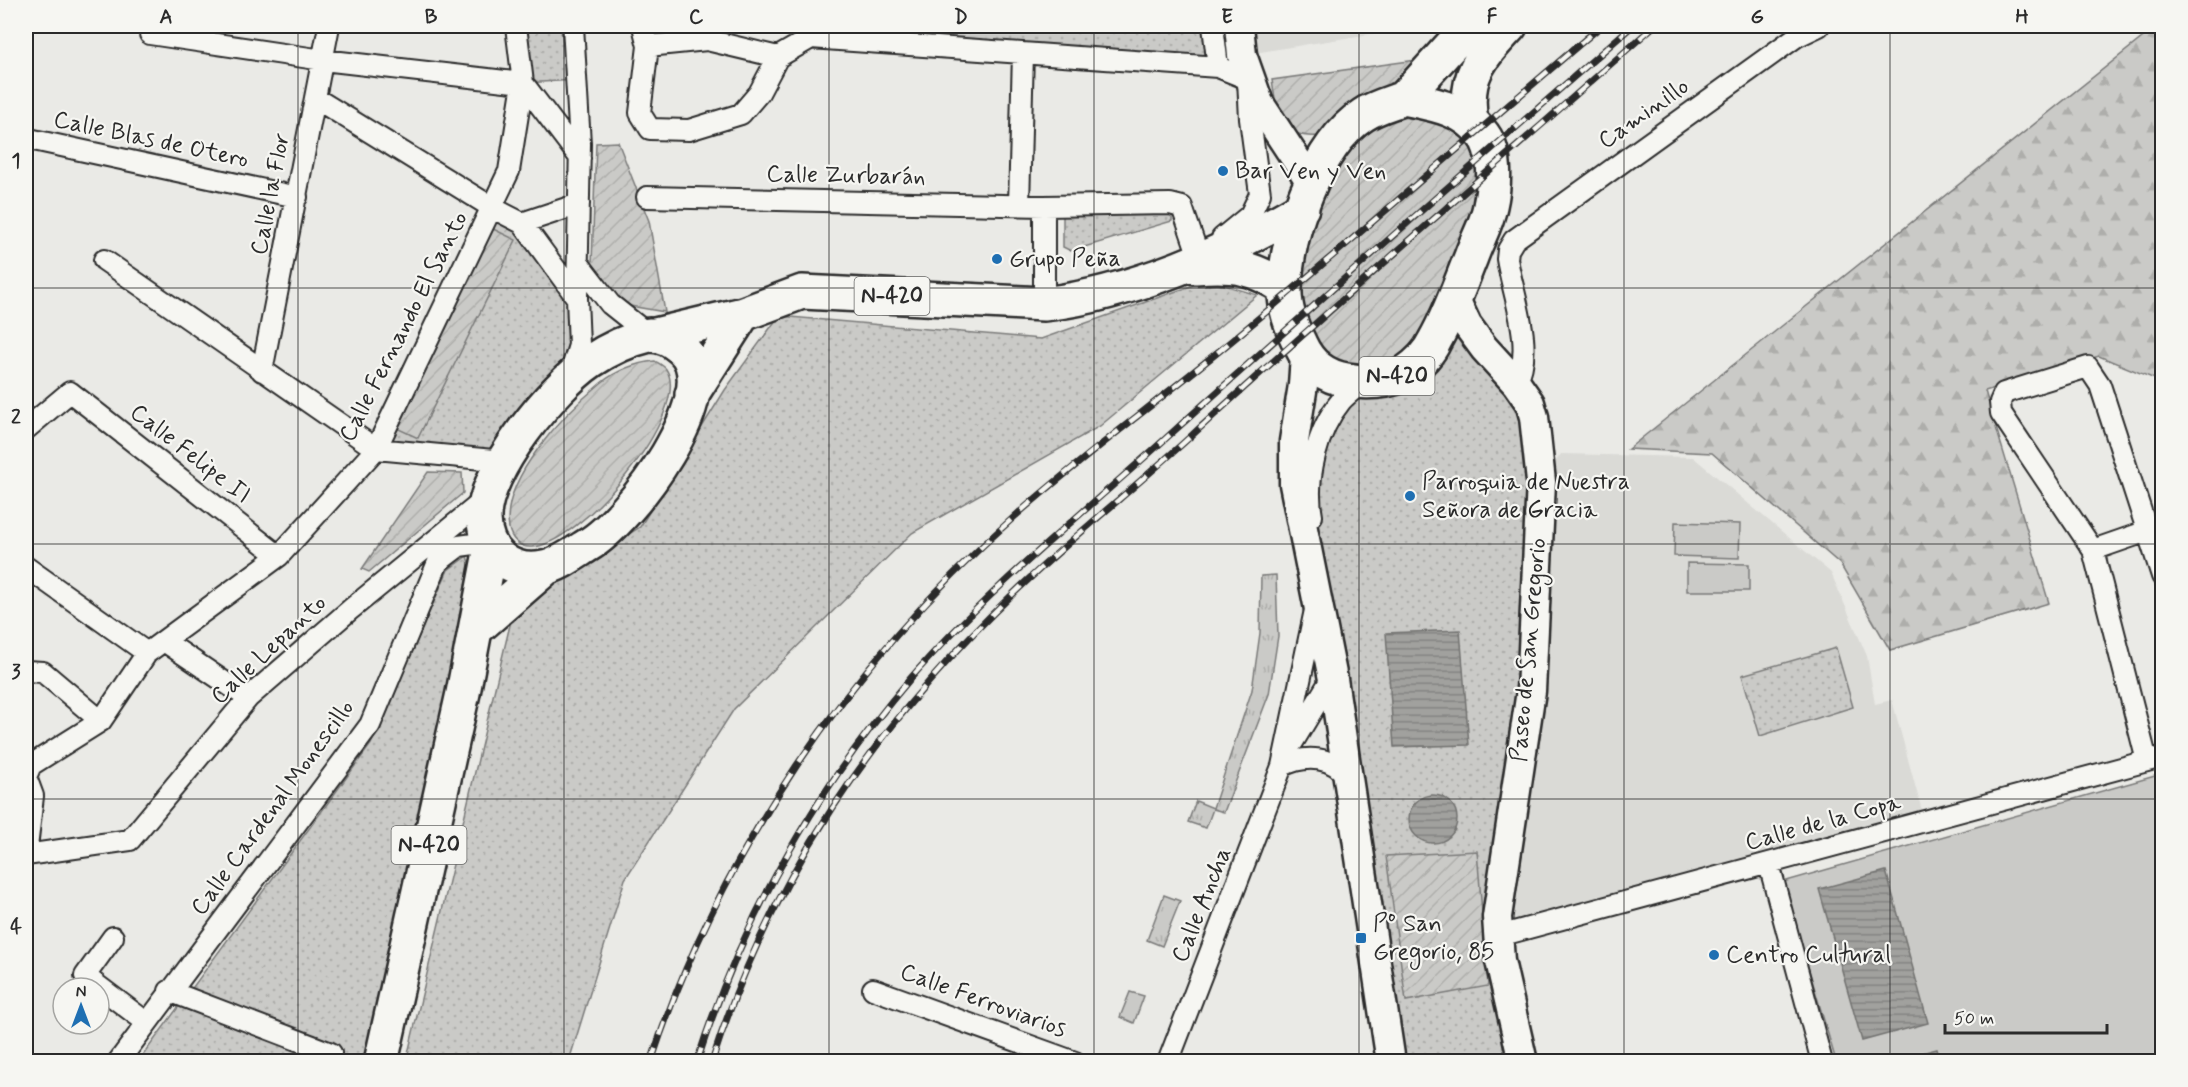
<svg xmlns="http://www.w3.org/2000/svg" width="2188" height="1087" font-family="Mynerve,sans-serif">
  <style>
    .built { fill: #dadad6 }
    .grass { fill: url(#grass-tufts); stroke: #7a7a79; stroke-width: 1.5 }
    .forest { fill: url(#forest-firs); stroke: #7a7a79; stroke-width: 1.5 }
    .park { fill: url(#park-dots); stroke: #7a7a79; stroke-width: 1.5 }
    .garden { fill: url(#garden-furrows); stroke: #7a7a79; stroke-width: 1.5 }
    .pitch { fill: #cacac7; stroke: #7a7a79; stroke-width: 1.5 }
    .water { fill: url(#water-rules); stroke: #727270; stroke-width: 1.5 }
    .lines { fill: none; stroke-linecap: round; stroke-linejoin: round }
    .street-casing { stroke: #2b2b2b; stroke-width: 24 }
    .secondary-casing { stroke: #2b2b2b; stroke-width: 33 }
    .highway-casing { stroke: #2b2b2b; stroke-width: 38 }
    .street { stroke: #f6f6f2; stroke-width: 20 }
    .secondary { stroke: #f6f6f2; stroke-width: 28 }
    .highway { stroke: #f6f6f2; stroke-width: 33 }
    .rail-casing { stroke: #2b2b2b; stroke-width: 7 }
    .rail { stroke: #f6f6f2; stroke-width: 4.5; stroke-dasharray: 14; stroke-linecap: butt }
    .grid { fill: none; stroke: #2b2b2b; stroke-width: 1.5; stroke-opacity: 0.55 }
    .poi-dot { fill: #1f6fb2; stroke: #f6f6f2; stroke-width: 2 }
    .labels { text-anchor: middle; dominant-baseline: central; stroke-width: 4.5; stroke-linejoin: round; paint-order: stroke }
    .shield { fill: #f6f6f2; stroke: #686867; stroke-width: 1.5 }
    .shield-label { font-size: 22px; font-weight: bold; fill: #2b2b2b }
    .street-label { font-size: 24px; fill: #2b2b2b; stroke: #f6f6f2 }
    .poi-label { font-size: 24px; fill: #2b2b2b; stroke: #f6f6f2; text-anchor: start }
    .neatline { fill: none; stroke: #2b2b2b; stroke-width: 2 }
    .grid-label { font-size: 20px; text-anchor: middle; font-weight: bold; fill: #2b2b2b }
  </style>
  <defs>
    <pattern id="grass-tufts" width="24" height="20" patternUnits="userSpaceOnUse" patternTransform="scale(1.5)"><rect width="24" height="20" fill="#cacac7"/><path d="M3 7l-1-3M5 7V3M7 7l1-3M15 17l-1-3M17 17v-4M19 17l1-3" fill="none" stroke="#aeaeab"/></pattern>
    <pattern id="forest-firs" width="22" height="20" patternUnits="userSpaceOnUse" patternTransform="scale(1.5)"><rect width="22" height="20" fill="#cacac7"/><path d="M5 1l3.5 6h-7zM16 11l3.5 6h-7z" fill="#aeaeab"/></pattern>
    <pattern id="park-dots" width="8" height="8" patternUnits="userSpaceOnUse" patternTransform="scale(1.5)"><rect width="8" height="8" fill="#cacac7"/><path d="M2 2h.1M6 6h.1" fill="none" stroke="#aeaeab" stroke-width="1.8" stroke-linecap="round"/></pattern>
    <pattern id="garden-furrows" width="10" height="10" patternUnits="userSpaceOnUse" patternTransform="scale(1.5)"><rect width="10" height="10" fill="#cacac7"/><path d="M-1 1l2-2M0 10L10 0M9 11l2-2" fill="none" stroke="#aeaeab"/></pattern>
    <pattern id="water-rules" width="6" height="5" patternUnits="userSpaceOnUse" patternTransform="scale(1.5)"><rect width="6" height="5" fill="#a1a19e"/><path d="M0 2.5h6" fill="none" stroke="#838381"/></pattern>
  </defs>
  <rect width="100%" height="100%" fill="#eaeae6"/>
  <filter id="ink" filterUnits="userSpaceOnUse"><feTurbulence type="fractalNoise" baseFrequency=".0167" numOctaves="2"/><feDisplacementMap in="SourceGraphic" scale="12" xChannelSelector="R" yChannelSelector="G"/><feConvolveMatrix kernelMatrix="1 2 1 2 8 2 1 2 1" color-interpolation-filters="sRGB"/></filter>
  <g filter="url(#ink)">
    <path class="built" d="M 1238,26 L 1419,26 L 1242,55 Z
      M 1561,454 L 1693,457 L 1831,573 L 1867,656 L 1875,704 L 1892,700 L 1925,822 L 1510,933 L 1541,482 Z"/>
    <path class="grass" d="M 1276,575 L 1278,636 L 1269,694 L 1224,812 L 1213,809 L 1206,828 L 1188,822 L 1196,801 L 1213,808 L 1252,690 L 1260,633 L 1261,576 Z
      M 1164,895 L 1180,901 L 1162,946 L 1147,940 Z
      M 1130,992 L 1144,996 L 1134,1023 L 1120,1017 Z"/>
    <path class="forest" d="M 2157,26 L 2162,26 L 2162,382 L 2099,356 L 1985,391 L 2049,603 L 1890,650 L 1840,564 L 1712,453 L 1628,449 Z"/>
    <path class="park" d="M 516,26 L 574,26 L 577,80 L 523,83 Z
      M 815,26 L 1213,26 L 1218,67 L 811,38 Z
      M 493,208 L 522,223 L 577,298 L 579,345 L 504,461 L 376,449 Z
      M 1172,210 L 1172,221 L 1071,251 L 1063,247 L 1063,212 Z
      M 1208,280 L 1257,295 L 1100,426 L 912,533 L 734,709 L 625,879 L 569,1061 L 406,1062 L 514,608 L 640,527 L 725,390 L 779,316 L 1041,339 Z
      M 1454,297 L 1516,383 L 1541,482 L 1497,917 L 1523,1061 L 1391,1061 L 1310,505 L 1320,443 L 1363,382 L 1402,375 Z
      M 467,556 L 472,575 L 367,1061 L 138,1062 L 371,744 L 448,570 Z
      M 1836,648 L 1853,707 L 1760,736 L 1742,675 Z"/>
    <path class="garden" d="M 1431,58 L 1319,136 C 1279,139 1277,111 1272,80 Z
      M 1400,117 C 1512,126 1477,197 1449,269 C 1438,296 1428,335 1404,353 C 1387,365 1368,367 1348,363 C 1300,354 1298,286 1306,247 C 1310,226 1334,169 1348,152 C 1363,134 1379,126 1400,117 Z
      M 618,142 L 649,221 L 665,312 L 624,305 L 601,282 L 592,264 L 596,143 Z
      M 485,225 L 516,240 L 418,438 L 388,424 Z
      M 655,361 C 658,363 663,365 666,369 C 694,411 578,549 530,547 C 519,547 511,539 509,528 C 500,479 566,412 601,383 C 616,371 636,363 655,361 Z
      M 428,472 L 462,473 L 463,493 L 369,572 L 362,569 Z
      M 1477,851 L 1488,986 L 1406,1001 L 1386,856 Z"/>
    <path class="pitch" d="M 1675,522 L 1740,524 L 1739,558 L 1674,556 Z
      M 1687,563 L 1749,564 L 1749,591 L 1687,591 Z
      M 2162,774 L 2162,1061 L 1836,1061 L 1783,882 Z"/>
    <path class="water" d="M 1460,630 L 1469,745 L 1394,747 L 1386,633 Z
      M1409 819a24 24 0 1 1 48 0a24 24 0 1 1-48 0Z
      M 1886,871 L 1928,1023 L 1862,1041 L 1819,889 Z
      M 1937,1049 L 1940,1061 L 1891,1061 Z"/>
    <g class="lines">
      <g class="street-casing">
        <path id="street" d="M 643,26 L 648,46
          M 815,26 L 811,38 L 1218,67 L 1248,79 L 1250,119 L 1260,194 L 1250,215 L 1222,238
          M 1213,26 L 1218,67
          M 150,34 L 323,60 L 523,83
          M 778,57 L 707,40 L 648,46 L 640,113 L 650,129 L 689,130 L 741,114 L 759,93 L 778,57 L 811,38
          M 523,83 L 580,158
          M 315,98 L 493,208 L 522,223 L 577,298
          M 29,139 L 297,197
          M 647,197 L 1044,206 L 1170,204 L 1182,207 L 1197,251
          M 1019,205 L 1023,53
          M 1044,206 L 1044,304
          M 522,223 L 579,204
          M 104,260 L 376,449 L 504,461
          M 579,264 L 610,304 L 649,335
          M 262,371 L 329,26
          M 570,375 L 579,345 L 577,298 L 580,144 L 573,26
          M 1516,383 C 1535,348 1513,296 1507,259 L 1508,250 L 1514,240 L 1796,37 L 1819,26
          M 26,429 L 70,392 L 279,556
          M 1312,516 C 1305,479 1317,430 1341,401 C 1347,394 1356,388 1363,382
          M 2093,550 L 2162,526
          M 26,567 L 147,653
          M 164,641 L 248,698
          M 26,671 L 43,672 L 101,721
          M 1293,742 L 1333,676
          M 2147,761 L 2093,550 L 2001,413 L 2000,402 L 2004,393 L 2088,367 L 2100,385 L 2162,576
          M 1282,766 C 1306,754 1334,756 1349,779
          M 26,855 L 130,840 L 248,698 L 351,609 L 488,497
          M 26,856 L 33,796 L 26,777 L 31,765 L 101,721 L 147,653 L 279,556 L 376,449 L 509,171 L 523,83 L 516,26
          M 1769,864 L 1822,1062
          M 113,937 L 85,976 L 146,1022
          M 1497,940 L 1510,933 L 2162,757
          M 873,989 L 1075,1062
          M 169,991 L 331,1053 L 329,1062
          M 118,1062 L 370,725 L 438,562 L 459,546 L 489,542
          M 1168,1062 L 1282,766 L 1315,610"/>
      </g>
      <g class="secondary-casing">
        <path id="secondary" d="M 1239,26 L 1242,55 L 1259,103 L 1311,182
          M 1454,297 L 1467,325 L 1484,348 L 1516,383 L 1530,403 L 1534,417 L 1541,482 L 1531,691 L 1497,917 L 1500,961 L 1523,1062
          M 1305,356 L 1303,385 L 1294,441 L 1294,484 L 1333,679 L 1391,1062"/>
      </g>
      <g class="highway-casing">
        <path id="highway" d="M 1404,98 C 1432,104 1463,108 1481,132 C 1497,150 1495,184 1490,206 C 1487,223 1477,240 1471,257 C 1460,284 1450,314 1435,340 C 1429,353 1417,365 1405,373 C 1390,383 1364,383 1347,380 C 1326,377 1309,364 1300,344 C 1291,326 1284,308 1285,288 C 1286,234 1316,146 1363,115 C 1375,107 1391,103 1404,98 Z
          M 1404,98 L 1469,26
          M 1471,120 C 1463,76 1481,57 1510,26
          M 1195,267 C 1234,264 1251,266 1285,288
          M 649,335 C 663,335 672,340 682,349 C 729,391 628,522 588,545 C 575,553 559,565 544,568 C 511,575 485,553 484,519 C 483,471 553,387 591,361 C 609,349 628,340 649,335 Z
          M 655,335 L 743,314 L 802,292 L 1044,304 C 1130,294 1228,252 1302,208
          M 692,394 L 743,314
          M 476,629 L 546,568
          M 381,1062 L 463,693 L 491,547"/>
      </g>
      <use href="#street" class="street"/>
      <use href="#secondary" class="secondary"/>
      <use href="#highway" class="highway"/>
      <g class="rail-casing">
        <path id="rail" d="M 651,1062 C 719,854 850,662 1013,518 C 1086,453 1166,396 1241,333 C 1362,232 1481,128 1601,26
          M 697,1062 C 742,920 814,792 910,679 C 989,588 1085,512 1174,431 C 1325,294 1479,160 1632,26
          M 712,1062 C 771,876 874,727 1014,593 C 1070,539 1132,490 1190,437 C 1342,297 1499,163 1654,26"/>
      </g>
      <use href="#rail" class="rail"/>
    </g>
  </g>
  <path class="grid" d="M 298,26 L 298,1062M 564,26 L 564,1062M 829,26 L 829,1062M 1094,26 L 1094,1062M 1359,26 L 1359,1062M 1624,26 L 1624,1062M 1890,26 L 1890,1062M 26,288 L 2162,288M 26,544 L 2162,544M 26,799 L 2162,799"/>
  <g class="poi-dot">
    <circle cx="1223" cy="171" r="6"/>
    <circle cx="997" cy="259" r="6"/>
    <circle cx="1410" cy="496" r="6"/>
    <rect x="1355" y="932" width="12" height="12" rx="3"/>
    <circle cx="1714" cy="955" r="6"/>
  </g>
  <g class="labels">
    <g class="shield">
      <rect x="854.5" y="277" width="75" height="38" rx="4.5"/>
      <rect x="1359.5" y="357" width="75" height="38" rx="4.5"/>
      <rect x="391.5" y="826" width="75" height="38" rx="4.5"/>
    </g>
    <g class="shield-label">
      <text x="892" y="296">N-420</text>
      <text x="1397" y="376">N-420</text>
      <text x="429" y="845">N-420</text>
    </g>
    <g class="street-label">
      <text transform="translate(1644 114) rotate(-35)">Caminillo</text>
      <text transform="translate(151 140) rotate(12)">Calle Blas de Otero</text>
      <text transform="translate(846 176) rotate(1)">Calle Zurbarán</text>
      <text transform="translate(271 194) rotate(-79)">Calle la Flor</text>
      <text transform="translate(404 327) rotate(-63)">Calle Fernando El Santo</text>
      <text transform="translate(190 454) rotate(38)">Calle Felipe II</text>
      <text transform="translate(269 650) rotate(-43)">Calle Lepanto</text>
      <text transform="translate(1529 650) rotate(-85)">Paseo de San Gregorio</text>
      <text transform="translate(273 808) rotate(-54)">Calle Cardenal Monescillo</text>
      <text transform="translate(1823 823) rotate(-15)">Calle de la Copa</text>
      <text transform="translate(1202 905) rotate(-68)">Calle Ancha</text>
      <text transform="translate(983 1001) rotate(20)">Calle Ferroviarios</text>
    </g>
    <g class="poi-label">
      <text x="1235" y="171">Bar Ven y Ven</text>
      <text x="1009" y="259">Grupo Peña</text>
      <text x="1422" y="482">Parroquia de Nuestra<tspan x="1422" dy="28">Señora de Gracia</tspan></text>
      <text x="1373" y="924">Pº San<tspan x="1373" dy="28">Gregorio, 85</tspan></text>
      <text x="1726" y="955">Centro Cultural</text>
    </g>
  </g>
  <rect width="2188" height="1087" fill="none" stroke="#f6f6f2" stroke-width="66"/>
  <g transform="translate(81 1006)"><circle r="28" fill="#f6f6f2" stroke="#a5a5a2" stroke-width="1.5"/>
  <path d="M0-4.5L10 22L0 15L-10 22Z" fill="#1f6fb2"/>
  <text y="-9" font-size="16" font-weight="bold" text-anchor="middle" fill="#2b2b2b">N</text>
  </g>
  <path d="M1945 1024v9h162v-9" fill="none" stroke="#2b2b2b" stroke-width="3"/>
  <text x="1954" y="1024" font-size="18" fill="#2b2b2b" stroke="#f6f6f2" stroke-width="4.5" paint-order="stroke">50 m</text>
  <rect x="33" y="33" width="2122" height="1021" class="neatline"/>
  <g class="grid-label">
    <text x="166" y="23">A</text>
    <text x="431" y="23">B</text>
    <text x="696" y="23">C</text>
    <text x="961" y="23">D</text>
    <text x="1227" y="23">E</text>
    <text x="1492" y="23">F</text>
    <text x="1757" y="23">G</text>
    <text x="2022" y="23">H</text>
    <text x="16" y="167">1</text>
    <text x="16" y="423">2</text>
    <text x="16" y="678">3</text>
    <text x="16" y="933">4</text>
  </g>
</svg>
